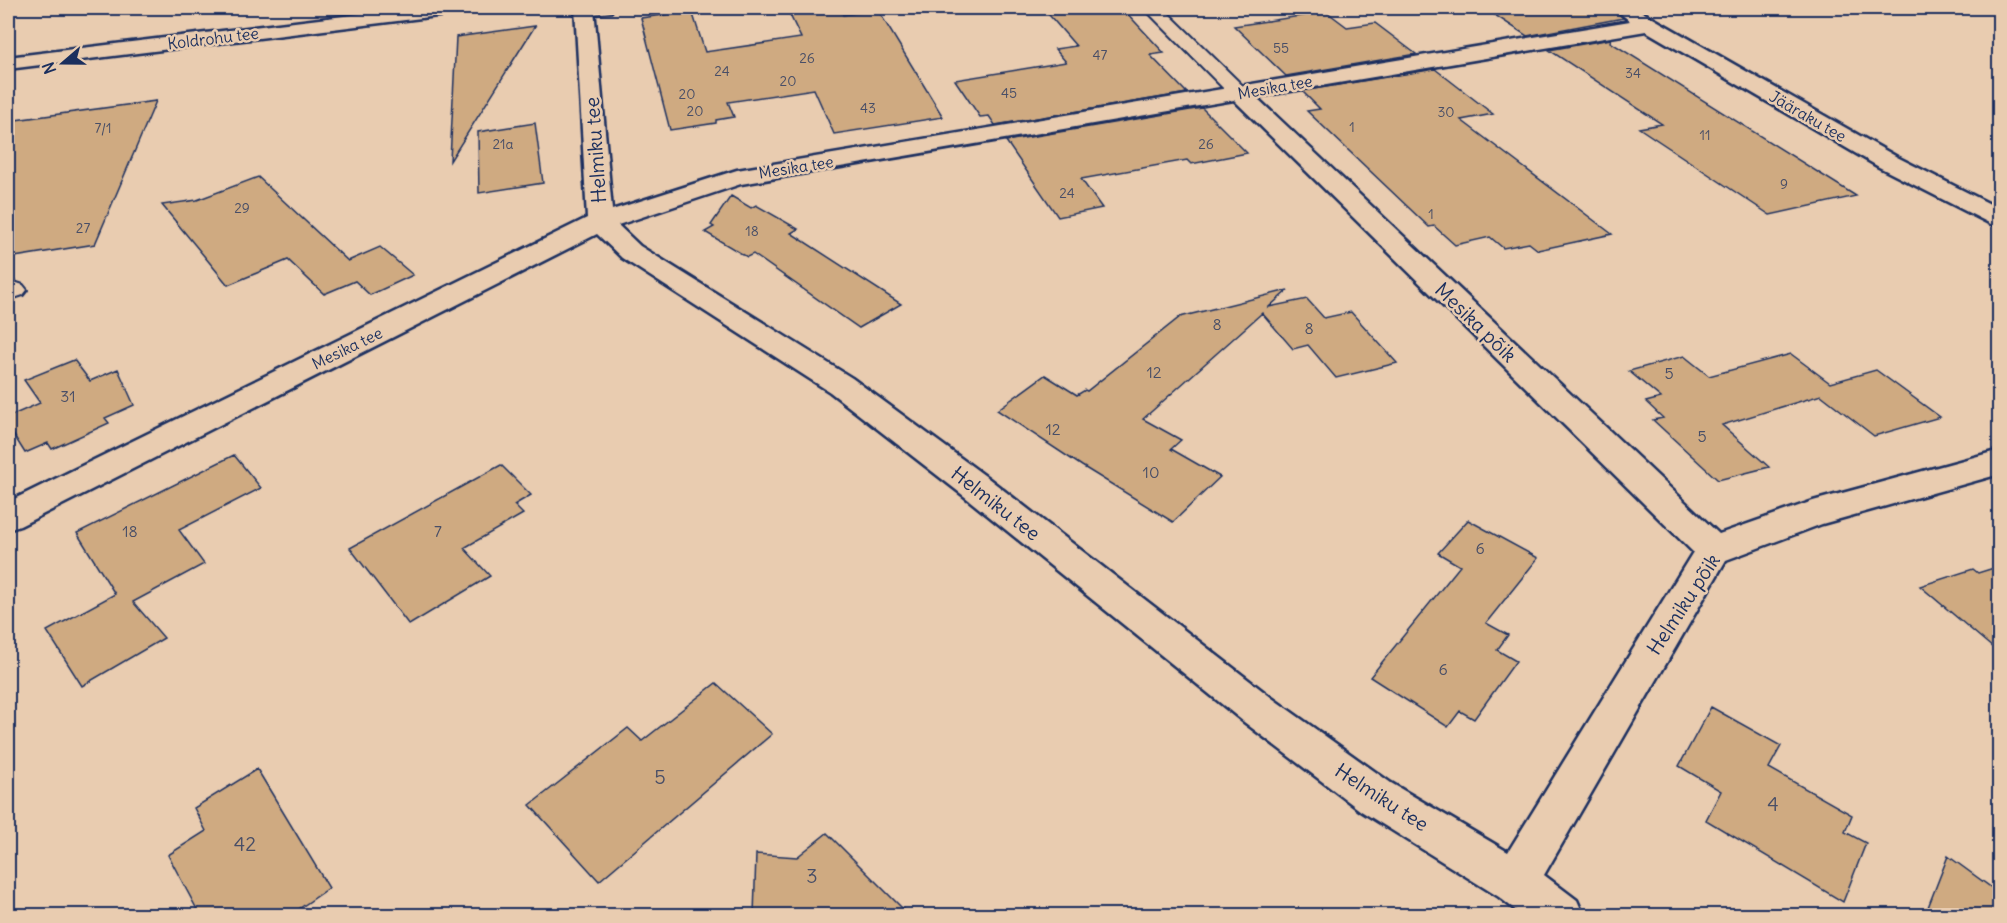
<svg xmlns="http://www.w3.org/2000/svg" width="2007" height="923" font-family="Delius,sans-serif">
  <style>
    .building { fill: #cfaa81; stroke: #1b2f5e; stroke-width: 1.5 }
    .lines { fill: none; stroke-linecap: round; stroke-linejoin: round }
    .lane-casing { stroke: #1b2f5e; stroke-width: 4 }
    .street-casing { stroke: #1b2f5e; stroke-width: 5 }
    .lane { fill: #e9ccb0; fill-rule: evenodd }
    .street { fill: #e9ccb0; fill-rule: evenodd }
    .labels { text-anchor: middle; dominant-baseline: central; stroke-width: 5; stroke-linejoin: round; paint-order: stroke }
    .far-number-label { font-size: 14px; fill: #484e67 }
    .far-street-label { font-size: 16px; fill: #1b2f5e; stroke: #e9ccb0 }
    .number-label { font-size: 16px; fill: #484e67 }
    .street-label { font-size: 20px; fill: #1b2f5e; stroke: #e9ccb0 }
    .near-number-label { font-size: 20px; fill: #484e67 }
  </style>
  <rect width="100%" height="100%" fill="#e9ccb0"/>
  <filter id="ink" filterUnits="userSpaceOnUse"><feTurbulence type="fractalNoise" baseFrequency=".0167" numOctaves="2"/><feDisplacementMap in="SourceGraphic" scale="12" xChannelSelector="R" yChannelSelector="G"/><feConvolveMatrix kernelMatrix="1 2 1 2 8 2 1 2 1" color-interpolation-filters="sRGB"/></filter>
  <g filter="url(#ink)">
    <path class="building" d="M 839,8 L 843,15 L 878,10 L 943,117 L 834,134 L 814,89 L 728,102 L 734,117 L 716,120 L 716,123 L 670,130 L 641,18 L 692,11 L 705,52 L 801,38 L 790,15 Z
      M 1043,8 L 1122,8 L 1164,53 L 1150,55 L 1187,93 L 995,125 L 989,116 L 980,117 L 955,80 L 1066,62 L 1055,49 L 1076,46 Z
      M 1484,8 L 1622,8 L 1618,13 L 1623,18 L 1527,36 Z
      M 1327,12 L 1347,27 L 1375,23 L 1416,54 L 1286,76 L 1234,26 Z
      M 535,26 L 450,161 L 456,37 Z
      M 1611,39 L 1610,42 L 1856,196 L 1770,215 L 1639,128 L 1662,124 L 1549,50 Z
      M 1435,69 L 1493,114 L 1461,120 L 1612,234 L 1538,250 L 1529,243 L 1503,248 L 1490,237 L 1455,245 L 1434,226 L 1429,227 L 1307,111 L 1320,109 L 1302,91 Z
      M 156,101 L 95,244 L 8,258 L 8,121 Z
      M 1202,108 L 1247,153 L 1191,164 L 1187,160 L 1081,179 L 1102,208 L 1058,217 L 1006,141 Z
      M 535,123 L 543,183 L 479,193 L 478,132 Z
      M 258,177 L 348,261 L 380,247 L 413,275 L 370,295 L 355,281 L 324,294 L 288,260 L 228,285 L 162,205 L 197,200 Z
      M 731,196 L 751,208 L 756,205 L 798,229 L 791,233 L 901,304 L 859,328 L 753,254 L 747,257 L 705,232 L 714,227 L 711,225 Z
      M 1288,290 L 1269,307 L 1307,299 L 1324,318 L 1351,312 L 1397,363 L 1336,378 L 1308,345 L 1293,349 L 1262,313 L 1143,419 L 1181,440 L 1171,449 L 1220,477 L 1173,522 L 1082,466 L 997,410 L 1045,375 L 1077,395 L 1085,390 L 1087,391 L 1180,317 Z
      M 1791,354 L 1830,383 L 1876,370 L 1940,417 L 1874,436 L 1821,395 L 1722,425 L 1769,467 L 1718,480 L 1653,420 L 1663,418 L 1646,402 L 1661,398 L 1629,371 L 1684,356 L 1709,376 Z
      M 74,360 L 90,381 L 118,369 L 134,405 L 105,418 L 109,423 L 52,449 L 48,443 L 25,453 L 8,426 L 8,417 L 40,403 L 24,380 Z
      M 234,455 L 261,488 L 179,530 L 204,564 L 133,602 L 164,638 L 82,686 L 47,631 L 115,594 L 77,533 Z
      M 501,465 L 531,495 L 514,505 L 523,514 L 464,548 L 490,576 L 409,625 L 350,548 Z
      M 1468,520 L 1538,558 L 1486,623 L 1508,635 L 1497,650 L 1516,661 L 1474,719 L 1460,711 L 1448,727 L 1370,677 L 1460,566 L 1438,553 Z
      M 2000,566 L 2000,654 L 1920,586 L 1973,569 L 1978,573 Z
      M 716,683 L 772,734 L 599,881 L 530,805 L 628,728 L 642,741 Z
      M 1711,707 L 1781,746 L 1769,768 L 1852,815 L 1845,832 L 1866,843 L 1843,902 L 1706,820 L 1721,791 L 1679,766 Z
      M 257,769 L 329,888 L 290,915 L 200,915 L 168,855 L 206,831 L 194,808 Z
      M 827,833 L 909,915 L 754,915 L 756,854 L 797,857 Z
      M 1948,856 L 2000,894 L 2000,915 L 1925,915 Z"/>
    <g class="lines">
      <g class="lane-casing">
        <path id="lane" d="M 578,8 L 614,8 L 611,12 L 585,15 L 579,14 L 576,10 Z
          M 1144,8 L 1163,8 L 1246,89 L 1249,93 L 1246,97 L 1232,97 Z
          M 14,282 L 23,285 L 27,290 L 23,295 L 8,300 L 8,284 Z"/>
      </g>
      <g class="street-casing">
        <path id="street" d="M 410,8 L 464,8 L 461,12 L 454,14 L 8,69 L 8,57 Z
          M 575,8 L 594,8 L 612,210 L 737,170 L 1630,21 L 1620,13 L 1623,9 L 1637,9 L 1897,157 L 2000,209 L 2000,227 L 1991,224 L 1879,167 L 1646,31 L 1256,97 L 1719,534 L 1813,501 L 2000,450 L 2000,474 L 1822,524 L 1726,560 L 1544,875 L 1577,900 L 1584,916 L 1523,916 L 1499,897 L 1361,811 L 1244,722 L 964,496 L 830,392 L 622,258 L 597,234 L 20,526 L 8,530 L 8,502 L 587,218 ZM 1234,100 L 1693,552 L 1508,852 L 1391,783 L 1272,698 L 988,478 L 852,378 L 640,246 L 618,225 L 741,184 Z"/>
      </g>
      <use href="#lane" class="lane"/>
      <use href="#street" class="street"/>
    </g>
  </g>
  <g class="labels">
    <g class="far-number-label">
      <text x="1281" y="48">55</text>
      <text x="1100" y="55">47</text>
      <text x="807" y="58">26</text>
      <text x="722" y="71">24</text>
      <text x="1633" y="73">34</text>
      <text x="788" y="81">20</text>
      <text x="1009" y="93">45</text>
      <text x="687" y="94">20</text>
      <text x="868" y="108">43</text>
      <text x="695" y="111">20</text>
      <text x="1446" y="112">30</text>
      <text x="1352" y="127">1</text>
      <text x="103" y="128">7/1</text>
      <text x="1705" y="135">11</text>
      <text x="503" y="144">21a</text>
      <text x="1206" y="144">26</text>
      <text x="1784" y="184">9</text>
      <text x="1067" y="193">24</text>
      <text x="242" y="208">29</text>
      <text x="1431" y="214">1</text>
      <text x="83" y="228">27</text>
      <text x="752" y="231">18</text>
    </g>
    <g class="far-street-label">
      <text transform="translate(213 38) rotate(-7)">Koldrohu tee</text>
      <text transform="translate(1275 87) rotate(-10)">Mesika tee</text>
      <text transform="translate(1808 116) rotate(30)">Jääraku tee</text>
      <text transform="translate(796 167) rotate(-9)">Mesika tee</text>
      <text transform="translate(347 348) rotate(-26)">Mesika tee</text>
    </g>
    <g class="number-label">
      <text x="1217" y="324">8</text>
      <text x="1309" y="328">8</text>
      <text x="1154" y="372">12</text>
      <text x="1669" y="373">5</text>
      <text x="68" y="396">31</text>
      <text x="1053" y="429">12</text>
      <text x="1702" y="436">5</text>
      <text x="1151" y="472">10</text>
      <text x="130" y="531">18</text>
      <text x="438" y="531">7</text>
      <text x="1480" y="548">6</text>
      <text x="1443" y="669">6</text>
    </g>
    <g class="street-label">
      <text transform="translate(595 150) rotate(-94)">Helmiku tee</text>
      <text transform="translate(1476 322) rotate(44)">Mesika põik</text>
      <text transform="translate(996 503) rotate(38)">Helmiku tee</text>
      <text transform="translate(1683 604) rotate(-57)">Helmiku põik</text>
      <text transform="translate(1382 797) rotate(33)">Helmiku tee</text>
    </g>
    <g class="near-number-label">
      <text x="660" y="776">5</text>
      <text x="1773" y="803">4</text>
      <text x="245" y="843">42</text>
      <text x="812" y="875">3</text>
    </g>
  </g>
  <rect width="2007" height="923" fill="none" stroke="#e9ccb0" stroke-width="30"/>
  <rect x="15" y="15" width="1977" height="893" fill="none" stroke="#1b2f5e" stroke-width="2" filter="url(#ink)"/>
  <g transform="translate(63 63) rotate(250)" stroke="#e9ccb0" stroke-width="4.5" paint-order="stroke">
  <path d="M0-4.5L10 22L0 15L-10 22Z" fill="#1b2f5e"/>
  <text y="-9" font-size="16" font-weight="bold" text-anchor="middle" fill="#1b2f5e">N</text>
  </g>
</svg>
